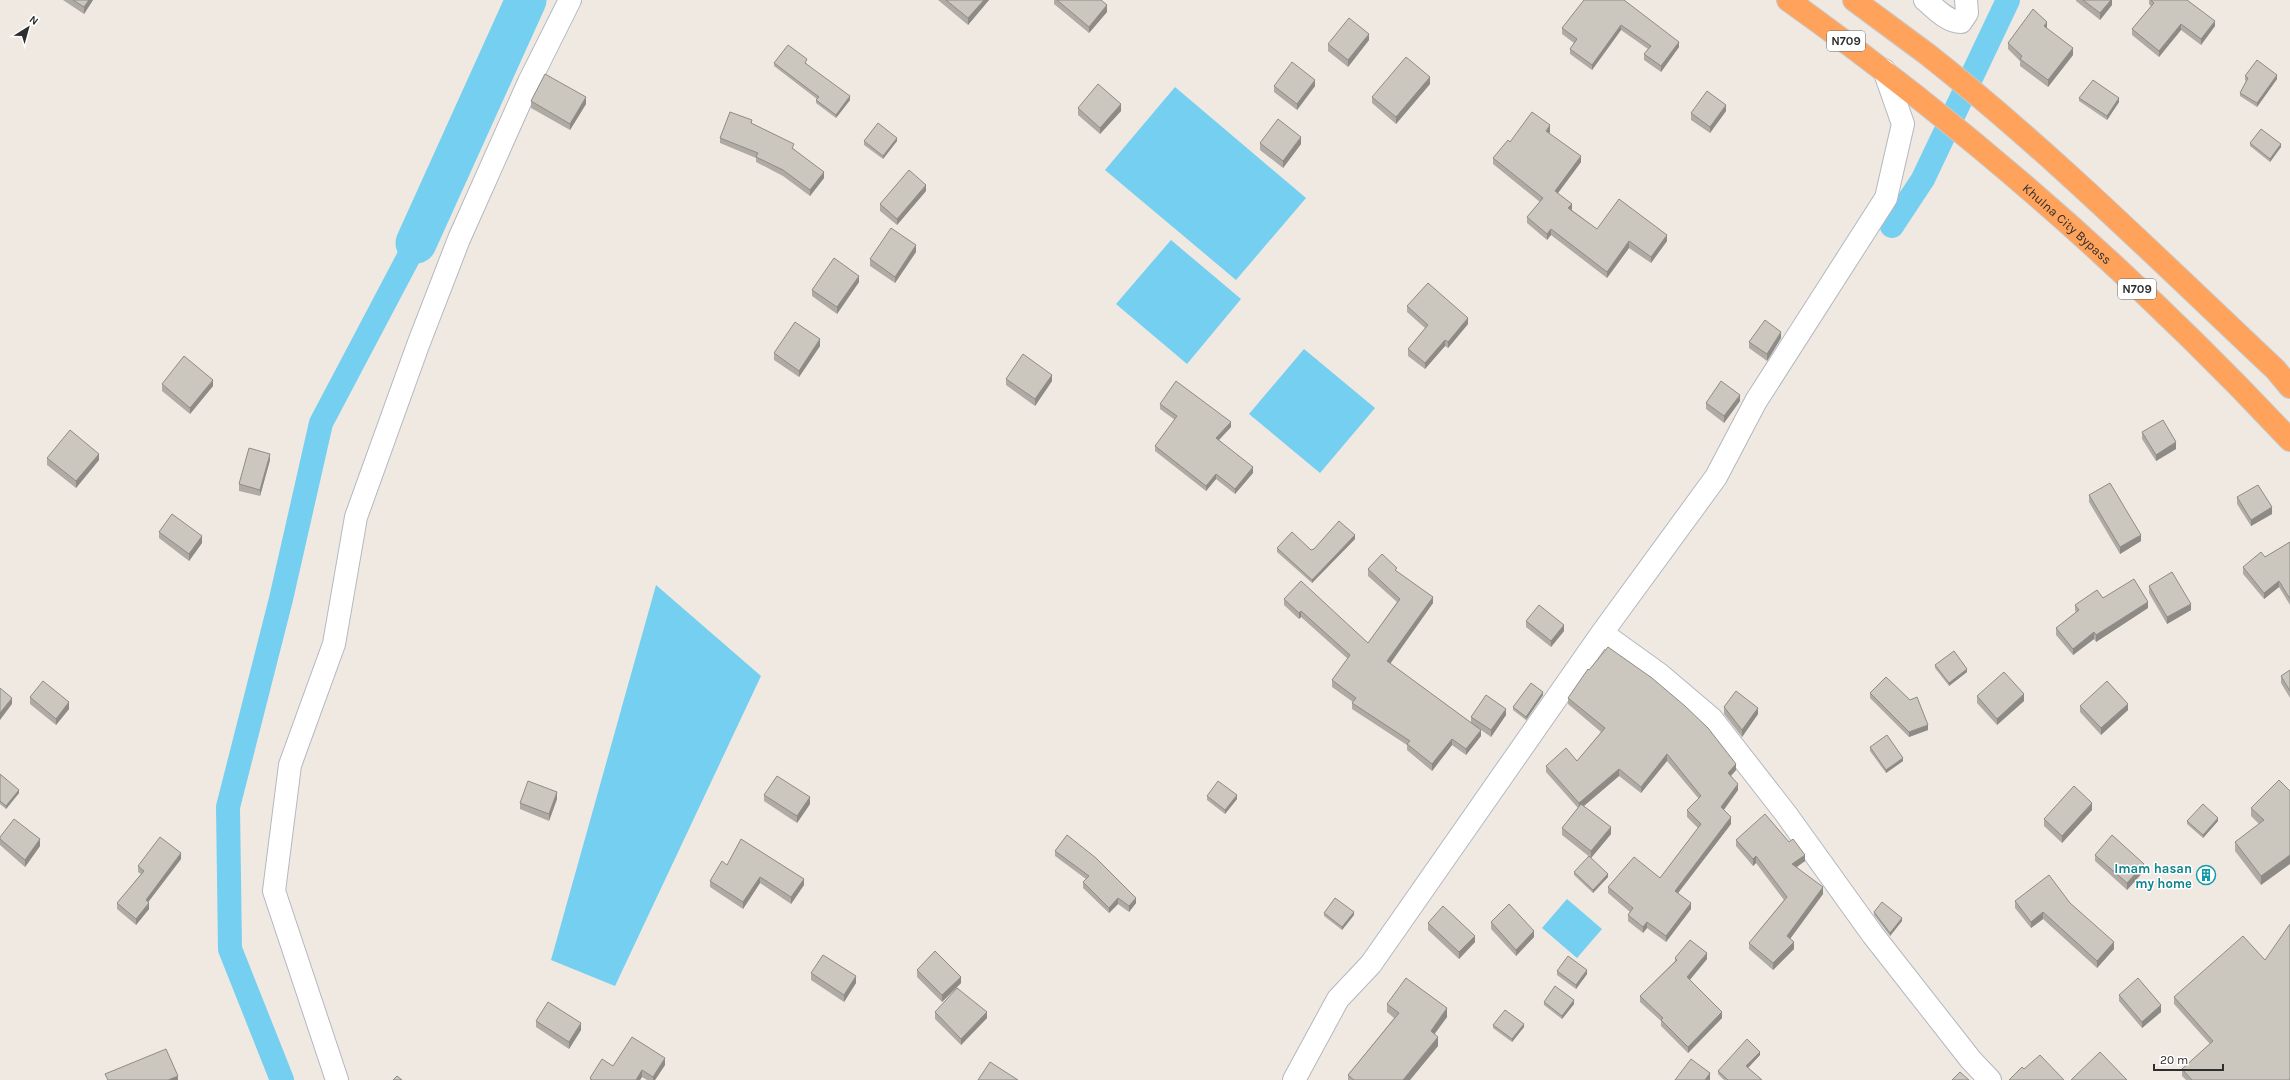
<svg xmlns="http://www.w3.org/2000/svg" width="2290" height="1080" font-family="Karla,sans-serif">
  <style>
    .water { fill: #75cff0 }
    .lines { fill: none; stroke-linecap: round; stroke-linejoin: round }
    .canal { stroke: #75cff0; stroke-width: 24 }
    .river { stroke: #75cff0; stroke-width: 41 }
    .street-casing { stroke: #b4b7c1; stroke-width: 24 }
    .secondary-casing { stroke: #b4b7c1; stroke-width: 24 }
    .highway-casing { stroke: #c9c9c9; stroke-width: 24 }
    .street { stroke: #fff; stroke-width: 22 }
    .secondary { stroke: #fff; stroke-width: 22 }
    .highway { stroke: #ffa35c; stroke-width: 22 }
    .wall { fill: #afaba4 }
    .shaded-wall { fill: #8e8b86 }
    .building { fill: #cbc7bf; stroke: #8e8b86 }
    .labels { text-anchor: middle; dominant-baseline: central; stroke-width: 3; stroke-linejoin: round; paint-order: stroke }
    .shield { fill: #fff; stroke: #6d6d6d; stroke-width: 1 }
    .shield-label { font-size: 12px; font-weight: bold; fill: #2e2e2e }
    .street-label { font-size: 13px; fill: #2e2e2e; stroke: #fff }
    .culture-label { font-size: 13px; font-weight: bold; fill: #0d838f; stroke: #fff; text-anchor: end }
  </style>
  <rect width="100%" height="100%" fill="#efe9e1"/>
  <path class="water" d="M1175,87l131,111 -70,82 -131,-110z
    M1171,240l70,59 -54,65 -71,-60z
    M1304,349l71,59 -55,65 -71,-59z
    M656,585l105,91 -146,310 -64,-26z
    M1567,899l35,30 -25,29 -35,-30z"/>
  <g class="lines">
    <path class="canal" d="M1892,226l31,-47 85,-179
      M282,1080l-52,-131 -2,-142 53,-208 40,-176 95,-180"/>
    <path class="river" d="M416,243l110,-243"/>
    <defs>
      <path id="street" d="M1602,633l57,41 53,45 74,95 87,121 98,125 19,20
        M337,1080l-63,-189 16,-126 44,-121 22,-127 62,-172 41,-106 70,-157 41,-82
        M1294,1080l44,-81 33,-35 231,-331 114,-156 40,-76 130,-203 17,-74 -19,-54"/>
      <path id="secondary" d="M1925,0c10,8 22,22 36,22l6,-9 -1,-13"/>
      <g id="highway">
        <path id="s1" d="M1788,0c181,129 350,278 502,440"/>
        <path d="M1854,0c24,18 49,36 73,54 123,97 234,208 348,315l15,18"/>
      </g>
    </defs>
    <use href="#street" class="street-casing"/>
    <use href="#secondary" class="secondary-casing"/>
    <use href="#highway" class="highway-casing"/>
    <use href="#street" class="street"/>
    <use href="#secondary" class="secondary"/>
    <use href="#highway" class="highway"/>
  </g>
  <path class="wall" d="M63,0h30l-9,14z
    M938,0h51l-21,25z
    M1054,0h47l6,12 -18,21 -35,-29z
    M1584,0l95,47 -18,25 -17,-12v-6l4,-5 -27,-19 -29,40 -22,-16v-5l4,-6 -12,-9v-6z
    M2076,0h36v5l-12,15 -24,-19z
    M2149,0h38l28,26 -14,19 -20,-15 -22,27 -27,-22v-6l19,-23 -2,-2z
    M2047,28v1l26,26 -25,32 -28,-21v-5l-12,-12v-6z
    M1369,40l-21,27 -20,-16v-7z
    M774,63h33l-1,1 44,36 -14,18 -20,-15v-3l1,-1 -43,-33z
    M2245,76l32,3 -20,28 -17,-11v-3l6,-12 -1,-1z
    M1430,84l-34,40 -24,-21v-6z
    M1274,86h41l-18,24 -23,-18z
    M2079,98l40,4 -12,18 -28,-19z
    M531,101l55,3 -16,26 -39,-22z
    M1078,108l43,3 -21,23 -22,-19z
    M1726,111l-16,22 -19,-13v-7z
    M752,124l42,25 30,29 -14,18 -27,-20 -27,-14v-4l-36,-15v-5z
    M1550,132l-1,1 32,29 -23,31 14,17 25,19 70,12 -16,22 -22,-15 -22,30 -56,-43 -4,5 -20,-17v-6l13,-15 -47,-38v-6l17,-16z
    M864,141h33l-14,18 -19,-14z
    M1260,143l41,1 -18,24 -23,-18z
    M2250,143l31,4 -11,15 -20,-16z
    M926,191l-29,34 -17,-14v-7z
    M916,252l-21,31 -25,-17v-7z
    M859,282l-22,32 -25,-18v-6z
    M1407,306l61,18 -20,24 -3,-2 -20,23 -17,-13v-7l17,-21 -18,-16z
    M1781,338l-14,23 -18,-13v-6z
    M820,346l-21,31 -25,-17v-7z
    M1006,379l46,2 -17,25 -29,-21z
    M162,384l51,2 -23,28 -28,-23z
    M1740,401l-16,22 -18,-14v-6z
    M1160,404l71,23 -12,13 34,33 -18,21 -19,-15 -10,12 -51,-40v-5l20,-26 -15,-11z
    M2142,432l34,17 -20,12 -14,-22z
    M47,458l52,2 -23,28 -29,-23z
    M270,460l-10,36 -21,-5v-7z
    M2089,495l52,46 -21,13 -31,-52z
    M2237,497l35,17 -21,12 -14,-22z
    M159,532l43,11 -13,18 -30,-23z
    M1355,539l-43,44 -35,-31v-4l34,2z
    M2290,542v63l-11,-18 -15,12 -21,-25v-7l22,-10z
    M1368,569l29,2 36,32 -43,61 81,59v-6l35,-2 -15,22 -14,-10 4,9 -15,19 -14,-10 -20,26 -25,-21v-5l-55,-36v-6l1,-1 -21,-15v-7l16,-21 -47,-42 -2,2 -15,-14v-6l84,44 29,-41 -29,-26z
    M2149,586l42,24 -24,14 -18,-31z
    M2103,598l45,10 -52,34 -2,-3 -21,16 -17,-20v-7l20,-16 -1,-1v-6z
    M1526,621l38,10 -13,16 -25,-20z
    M1935,665l32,7 -18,14 -14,-18z
    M2290,670v28l-9,-15v-7z
    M1870,693l58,37 -19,7 -39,-39z
    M1543,695l-17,25 -13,-10v-3z
    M1977,696l47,5 -27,24 -20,-22z
    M30,697l39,12 -13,16 -26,-21z
    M1568,698l168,72 -5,6 7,14 -15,20 8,14 -53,69 13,16 -25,33 -19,-14 -4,5 -15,-12v-6l2,-3 -22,-19v-6l52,-9 38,-50 -11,-11v-7l12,-11 -32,-38 -26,32 -22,-17 -35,30 27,28 -20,24 -29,-23v-7l16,-20 -32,-36v-6l31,-5 24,-29 -33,-28z
    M2080,706l48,4 -27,25 -21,-23z
    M1724,707l34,7 -16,23 -18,-23z
    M1870,747l33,14 -17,12 -16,-22z
    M0,774l19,19 -13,16 -6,-5z
    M2279,780l-18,105 -26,-34v-9l24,-18 -8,-8v-8z
    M764,795l46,9 -13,19 -33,-22z
    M1207,796l30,3 -12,15 -18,-14z
    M557,799l-8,22 -29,-12v-6z
    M2092,810l-30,33 -18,-17v-7z
    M2187,821h31l-15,17 -16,-14z
    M0,837l40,9 -15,21 -25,-22z
    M1736,840l69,21 -8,6 26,27 -33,45 4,10 -21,21 -24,-21v-6l35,-43 -28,-37 -3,3 -17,-20z
    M1055,851l81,52 -7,9 -11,-8 -9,9 -26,-25v-6l3,-3 -31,-23z
    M2095,855l49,16 -17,19 -32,-29z
    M181,859l-33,43 1,7 -13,16 -19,-16v-6l24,-29 -3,-2v-6z
    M727,865l77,20 -13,19 -31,-21 -17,26 -33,-22v-6z
    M1574,872l34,5 -15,16 -19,-18z
    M2015,901l55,2 44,46 -17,19 -54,-49 -12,9 -16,-20z
    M1874,912l28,9 -12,15 -16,-21z
    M1324,913l30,2 -12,15 -18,-14z
    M1491,922l43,15 -18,19 -25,-27z
    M1428,923l47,19 -16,17 -31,-29z
    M1675,958l32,1 -17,21 32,38 -34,35 -27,-27v-5l-21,-19v-6l35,-35z
    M2265,960l25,120h-104l-4,-4v-7l28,-25 -36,-40v-7z
    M917,970l44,13 -19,19 -25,-25z
    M1557,971l30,3 -11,15 -19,-14z
    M811,973l45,10 -12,19 -33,-22z
    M2119,995l42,17 -19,16 -23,-27z
    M1544,1002l30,2 -12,15 -18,-14z
    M1387,1004l60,13 -13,17 4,12 -28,34h-62v-5l46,-57 -7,-6z
    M935,1012l52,6 -26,27 -26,-26z
    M536,1021l45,9 -12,19 -33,-22z
    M1493,1025l31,2 -12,15 -19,-14z
    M1760,1055l-12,13 14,12h-38l-6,-6v-3z
    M665,1065l-10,15h-8l-5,-3 -2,3h-50v-2l23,-12z"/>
  <path class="shaded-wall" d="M89,0h4l-9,14v-7z
    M984,0h5l-21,25v-7z
    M2111,0h1v5l-12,15v-7z
    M1107,5v7l-18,21v-6z
    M2215,21v5l-14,19v-6z
    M2047,22v6l-3,5v-7z
    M2181,24v6l-22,27v-6z
    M1621,25v5l-29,40v-5z
    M1369,34v6l-21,27v-7z
    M1679,42v5l-18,25v-6z
    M2073,48v7l-25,32v-7z
    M2277,75v4l-20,28v-4z
    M1430,77v7l-34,40v-7z
    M1315,80v6l-18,24v-6z
    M850,96v4l-14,18v-3z
    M586,97v7l-16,26v-6z
    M2119,98v4l-12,18v-4z
    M1121,104v7l-21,23v-6z
    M1726,105v6l-16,22v-6z
    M1550,125v7l-4,5v-6z
    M1301,137v7l-18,24v-7z
    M897,138v3l-14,18v-3z
    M2281,144v3l-11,15v-3z
    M1581,156v6l-26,35v-6z
    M824,172v6l-14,18v-6z
    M926,185v6l-29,34v-6z
    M1572,204v6l-4,-2z
    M1551,229v6l-4,5v-6z
    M1667,235v6l-16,22v-6z
    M1629,241v7l-22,30v-6z
    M916,245v7l-21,31v-6z
    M859,276v6l-22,32v-7z
    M1468,318v6l-20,24v-6z
    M1781,332v6l-14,23v-7z
    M820,339v7l-21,31v-6z
    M1445,340v6l-20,23v-6z
    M1052,375v6l-17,25v-7z
    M213,380v6l-23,28v-6z
    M1740,395v6l-16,22v-7z
    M1231,422v5l-15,16v-5z
    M2176,442v7l-20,12v-6z
    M99,454v6l-23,28v-7z
    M270,454v6l-10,36v-6z
    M1253,467v6l-18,21v-5z
    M1216,474v5l-10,12v-5z
    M2272,507v7l-21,12v-6z
    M1355,535v4l-43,44v-3z
    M2141,535v6l-21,13v-7z
    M202,536v7l-13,18v-7z
    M2279,581v6l-15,12v-6z
    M1433,597v6l-46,65v-7z
    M2148,602v6l-52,34v-7z
    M2191,604v6l-24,14v-7z
    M1301,611v6l-2,2v-6z
    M1564,625v6l-13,16v-6z
    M2094,632v7l-21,16v-6z
    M1967,669v3l-18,14v-3z
    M1543,692v3l-17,25v-3z
    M2024,694v7l-27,24v-6z
    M12,698v6l-12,16v-7z
    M69,702v7l-13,16v-6z
    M2128,704v6l-27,25v-7z
    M1758,708v6l-16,23v-7z
    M1506,709v6l-15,22v-7z
    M1928,725v5l-19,7v-5z
    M1481,730v6l-15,19v-6z
    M1452,739v6l-20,26v-7z
    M1667,754v7l-26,32v-6z
    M1903,758v3l-17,12v-3z
    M1736,764v6l-8,9v-6z
    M1619,769v7l-40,34v-7z
    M1738,784v6l-17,24v-7z
    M19,790v3l-13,16v-3z
    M557,792v7l-8,22v-7z
    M1237,795v4l-12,15v-4z
    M810,797v7l-13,19v-7z
    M2092,803v7l-30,33v-7z
    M1731,817v7l-56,73v-6z
    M2218,818v3l-15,17v-3z
    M1611,827v7l-20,24v-7z
    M40,839v7l-15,21v-7z
    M181,853v6l-35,46v-5z
    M1805,855v6l-13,9v-6z
    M2290,855v9l-29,21v-9z
    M1756,856v7l-3,3v-7z
    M2144,864v7l-17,19v-7z
    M1608,874v3l-15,16v-3z
    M760,877v6l-17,26v-7z
    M804,879v6l-13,19v-7z
    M1823,887v7l-36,49v-7z
    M1118,898v6l-9,9v-5z
    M1136,898v5l-7,9v-6z
    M149,903v6l-13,16v-6z
    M1691,903v6l-25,33v-6z
    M1354,912v3l-12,15v-3z
    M2043,912v7l-12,9v-6z
    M1902,918v3l-12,15v-3z
    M1647,922v6l-4,5v-6z
    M1534,931v6l-18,19v-6z
    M1475,936v6l-16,17v-7z
    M1794,942v7l-21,21v-7z
    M2114,942v7l-17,19v-7z
    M1707,953v6l-20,24v-6z
    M1587,970v4l-11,15v-4z
    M856,976v7l-12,19v-7z
    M961,977v6l-19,19v-7z
    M1574,1000v4l-12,15v-3z
    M2161,1005v7l-19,16v-6z
    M1447,1008v9l-16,22v-8z
    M987,1012v6l-26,27v-6z
    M1722,1012v6l-34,35v-6z
    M581,1023v7l-12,19v-7z
    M1524,1024v3l-12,15v-3z
    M1438,1037v9l-28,34h-7z
    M1760,1052v3l-14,15v-4z
    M665,1058v7l-10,15h-2v-3z
    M642,1070v7l-2,3h-4z
    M1710,1073v7h-5z
    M178,1076v4h-10z"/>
  <path class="building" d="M73,0h16l-5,7z
    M946,0h38l-16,18z
    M1057,0h44l6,5 -18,22z
    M1584,0h40l55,42 -18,24 -17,-12 7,-8 -30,-21 -29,40 -22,-16 7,-10 -15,-11z
    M2083,0h28l-11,13z
    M2151,0h36l28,21 -14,18 -20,-15 -22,27 -27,-22 22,-26z
    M2033,9l14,13 -3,4 29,22 -25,32 -28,-21 2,-3 -14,-13z
    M1349,18l20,16 -21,26 -20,-16z
    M788,45l19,14 -2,4 45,33 -14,19 -20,-15 3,-3 -45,-34z
    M1406,57l24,20 -34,40 -24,-20z
    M2257,60l20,15 -20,28 -17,-10 8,-15 -3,-2z
    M1292,62l23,18 -18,24 -23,-18z
    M545,74l41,23 -16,27 -39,-23z
    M2093,80l26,18 -12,18 -28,-18z
    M1098,84l23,20 -21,24 -22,-20z
    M1707,91l19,14 -16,22 -19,-14z
    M730,112l22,8 -1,3 43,21 -2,4 32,24 -14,18 -27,-20 -27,-13 2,-4 -38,-15z
    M1532,112l18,13 -4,6 35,25 -26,35 17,13 -4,4 29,21 22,-30 48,36 -16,22 -22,-16 -22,31 -56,-43 -4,5 -20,-17 16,-19 -50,-40 15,-18 2,2z
    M1278,119l23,18 -18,24 -23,-18z
    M878,123l19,15 -14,18 -19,-15z
    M2261,129l20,15 -11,15 -20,-16z
    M909,170l17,15 -29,34 -17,-15z
    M891,228l25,17 -21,32 -25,-18z
    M834,258l25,18 -22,31 -25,-17z
    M1428,283l40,35 -20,24 -3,-2 -20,23 -17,-14 20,-24 -21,-19z
    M1765,320l16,12 -14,22 -18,-12z
    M795,322l25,17 -21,32 -25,-18z
    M1023,354l29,21 -17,24 -29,-20z
    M184,356l29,24 -23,28 -28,-24z
    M1176,381l55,41 -15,16 37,29 -18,22 -19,-15 -10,12 -51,-40 22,-30 -17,-12z
    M1721,381l19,14 -16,21 -18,-13z
    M2163,420l13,22 -20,13 -14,-23z
    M70,430l29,24 -23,27 -29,-23z
    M249,448l21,6 -10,36 -21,-6z
    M2110,483l31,52 -21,12 -31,-52z
    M2258,485l14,22 -21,13 -14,-23z
    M172,514l30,22 -13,18 -30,-22z
    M1339,521l16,14 -43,45 -35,-32 15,-16 19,18 3,-1z
    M2290,542v57l-11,-18 -15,12 -21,-26 18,-15 4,5z
    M1382,554l15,14 -2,2 38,27 -46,64 94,69 -15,19 -14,-10 -20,25 -25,-20 3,-3 -58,-38 4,-5 -24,-18 18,-25 -49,-44 -2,2 -15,-14 17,-18 67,62 32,-44 -32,-30z
    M2172,572l19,32 -24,13 -18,-31z
    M2134,579l14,23 -52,33 -2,-3 -21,17 -17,-21 23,-18 -4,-5 22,-15 6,8z
    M1539,605l25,20 -13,16 -25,-20z
    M1608,647l44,31 33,28 23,22 28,36 -8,9 10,11 -17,23 10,10 -56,74 16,12 -25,33 -19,-14 -4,5 -15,-12 5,-7 -25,-21 26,-30 26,21 41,-54 -14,-14 14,-14 -34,-42 -26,33 -22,-18 -40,34 -33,-37 20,-18 11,13 28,-33 -37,-30 20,-29 1,1z
    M1954,651l13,18 -18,14 -14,-18z
    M2290,670v21l-9,-15z
    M2004,672l20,22 -27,25 -20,-23z
    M1886,677l24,23 7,-3 11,28 -19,7 -39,-39z
    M43,681l26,21 -13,17 -26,-22z
    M2107,681l21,23 -27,24 -21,-22z
    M1531,683l12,9 -17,25 -13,-10z
    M0,688l12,10 -12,15z
    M1736,691l22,17 -16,22 -18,-23z
    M1486,695l20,14 -15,21 -20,-13z
    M1887,735l16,23 -17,12 -16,-23z
    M0,774l19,16 -13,16 -6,-5z
    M777,776l33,21 -13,19 -33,-21z
    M2279,780l11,11v64l-29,21 -26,-34 29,-22 -13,-12z
    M528,781l29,11 -8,22 -29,-11z
    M1218,781l19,14 -12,15 -18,-14z
    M2074,786l18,17 -30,33 -18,-17z
    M1581,804l30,23 -20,24 -29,-23z
    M2203,804l15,14 -15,17 -16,-14z
    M1765,814l24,28 4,-3 12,16 -13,9 31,23 -36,49 7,6 -21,21 -24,-20 38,-46 -31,-41 -3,3 -17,-19z
    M14,819l26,20 -15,21 -25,-21v-2z
    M1067,835l29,23 40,40 -7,8 -11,-8 -9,10 -26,-26 6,-6 -34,-25z
    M2112,835l32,29 -17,19 -32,-28z
    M160,837l21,16 -35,47 3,3 -13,16 -19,-16 27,-32 -6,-5z
    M741,839l63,40 -13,18 -31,-20 -17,25 -33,-21 12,-20 5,4z
    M1589,856l19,18 -15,16 -19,-18z
    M2049,875l21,28 44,39 -17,19 -54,-49 -12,10 -16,-21z
    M1335,898l19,14 -12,15 -18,-14z
    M1882,902l20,16 -12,15 -16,-21z
    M1509,904l25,27 -18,19 -25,-28z
    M1443,906l32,30 -16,16 -31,-29z
    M2290,924v156h-98l-10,-11 31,-28 -39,-44 69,-61 22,24z
    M1690,940l17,13 -20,24 35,35 -34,35 -27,-27 2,-2 -23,-22 37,-36 -2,-2z
    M935,951l26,26 -19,18 -25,-25z
    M823,955l33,21 -12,19 -33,-22z
    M1568,956l19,14 -11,15 -19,-14z
    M1406,978l41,30 -16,23 7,6 -35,43h-49l-6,-5 51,-62 -12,-9z
    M2138,978l23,27 -19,17 -23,-27z
    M1555,986l19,14 -12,16 -18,-14z
    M957,988l30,24 -26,27 -26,-27z
    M548,1002l33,21 -12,19 -33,-21z
    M1505,1010l19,14 -12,15 -19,-14z
    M632,1037l33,21 -12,19 -11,-7 -6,10h-44l-2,-2 12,-19 11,7z
    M1747,1039l13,13 -14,14 16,14h-34l-10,-9z
    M166,1049l12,27 -10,4h-60l-3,-6z
    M2100,1052l27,28h-56z
    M2040,1055l24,25h-55l13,-13 2,2z
    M1691,1059l19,14 -5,7h-30z
    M990,1062l28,18h-40z
    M1960,1072l9,8h-17z
    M397,1076l5,4h-9z"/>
  <defs>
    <symbol id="building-ring" viewBox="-11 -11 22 22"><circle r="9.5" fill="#fff" stroke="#0f9aa8" stroke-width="1.5"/><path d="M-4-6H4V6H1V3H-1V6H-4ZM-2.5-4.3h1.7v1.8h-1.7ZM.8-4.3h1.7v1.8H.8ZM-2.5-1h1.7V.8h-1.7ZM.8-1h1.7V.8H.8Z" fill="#0f9aa8"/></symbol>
  </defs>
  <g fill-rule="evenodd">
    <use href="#building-ring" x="2195" y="864" width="22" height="22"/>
  </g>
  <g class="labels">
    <g class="shield">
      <rect x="1827" y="31" width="38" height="20" rx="3"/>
      <rect x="2118" y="279" width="38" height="20" rx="3"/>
    </g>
    <g class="shield-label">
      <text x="1846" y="41">N709</text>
      <text x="2137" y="289">N709</text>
    </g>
    <g class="street-label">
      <text stroke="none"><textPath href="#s1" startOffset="358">Khulna City Bypass</textPath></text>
    </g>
    <g class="culture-label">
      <text x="2192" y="868">Imam hasan<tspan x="2192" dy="15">my home</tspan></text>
    </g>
  </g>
  <g transform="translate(28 28) rotate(37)" stroke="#ffffff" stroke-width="3" paint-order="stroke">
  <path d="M0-3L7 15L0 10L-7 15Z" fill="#2e2e2e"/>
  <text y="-6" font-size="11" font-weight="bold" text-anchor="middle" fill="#2e2e2e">N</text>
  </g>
  <path d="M2154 1064v6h69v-6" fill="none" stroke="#2e2e2e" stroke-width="2"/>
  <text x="2160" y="1064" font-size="12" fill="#2e2e2e" stroke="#ffffff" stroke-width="3" paint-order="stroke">20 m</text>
</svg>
